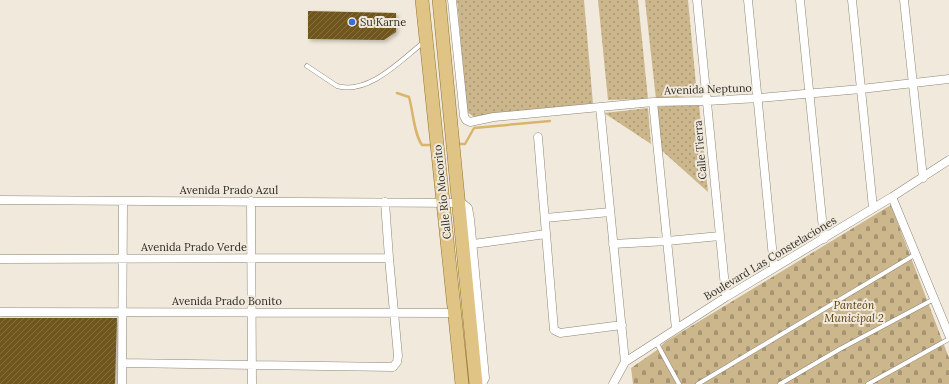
<svg xmlns="http://www.w3.org/2000/svg" width="949" height="384" font-family="Lora,serif">
  <style>
    .grass { fill: url(#grass-dots) }
    .cemetery { fill: url(#cemetery-stones) }
    .lines { fill: none; stroke-linecap: round; stroke-linejoin: round }
    .stream { stroke: #d9b56c; stroke-width: 2.5 }
    .building { fill: url(#building-hatch); filter: url(#shadow) }
    .lane-casing { stroke: #8d8679; stroke-width: 5 }
    .street-casing { stroke: #8d8679; stroke-width: 9 }
    .primary-casing { stroke: #93742e; stroke-width: 14 }
    .lane { stroke: #fff; stroke-width: 4 }
    .street { stroke: #fff; stroke-width: 8 }
    .primary { stroke: #dfc485; stroke-width: 13 }
    .poi-dot { fill: #3b6cdc; stroke: #f1eadc; stroke-width: 1.5 }
    .labels { text-anchor: middle; dominant-baseline: central; stroke-width: 4; stroke-linejoin: round; paint-order: stroke }
    .poi-label { font-size: 11px; fill: #2e2b26; stroke: #f1eadc; text-anchor: start }
    .street-label { font-size: 11px; fill: #2e2b26; stroke: #f1eadc }
    .park-label { font-size: 11px; font-style: italic; fill: #5a4205; stroke: #f1eadc }
  </style>
  <defs>
    <pattern id="grass-dots" width="8" height="8" patternUnits="userSpaceOnUse"><rect width="8" height="8" fill="#ccb68c"/><path d="M2 2h.1M6 6h.1" fill="none" stroke="#a69472" stroke-width="1.8" stroke-linecap="round"/></pattern>
    <pattern id="cemetery-stones" width="16" height="16" patternUnits="userSpaceOnUse"><rect width="16" height="16" fill="#ccb68c"/><path d="M2 7V4a2 2 0 0 1 4 0v3zM10 15v-3a2 2 0 0 1 4 0v3z" fill="#a69472"/></pattern>
    <pattern id="building-hatch" width="6" height="6" patternUnits="userSpaceOnUse"><rect width="6" height="6" fill="#6f551c"/><path d="M-1 1l2-2M0 6l6-6M5 7l2-2" fill="none" stroke="#837044"/></pattern>
    <filter id="shadow"><feDropShadow dx="2" dy="2" stdDeviation="2" flood-color="#0004"/></filter>
  </defs>
  <rect width="100%" height="100%" fill="#f1eadc"/>
  <path class="grass" d="M457,0h127l9,104 -119,13 -7,-5z
    M598,0h40l10,99 -40,1z
    M645,0h43l9,95 -41,4z
    M699,104l9,88 -48,-43 -4,-42z
    M648,108l3,36 -47,-31z"/>
  <path class="cemetery" d="M891,205l58,153v26h-316l-2,-16 26,-18 8,-8z"/>
  <g class="lines">
    <path class="stream" d="M397,93l12,4c4,14 5,37 13,48h10
      M457,144h8l9,-16 76,-7"/>
  </g>
  <path class="building" d="M308,11l88,2v19l-12,8 -76,-1z
    M0,318h117l-2,66h-115z"/>
  <g class="lines">
    <defs>
      <path id="lane" d="M307,66l30,20c32,9 64,-26 87,-44
        M656,342l23,42
        M698,384l218,-130
        M780,384l60,-35 94,-50
        M868,384l81,-45"/>
      <path id="street" d="M452,0l12,116 2,4 4,2 24,-5 159,-15 54,-1 51,-3 103,-9 88,-10
        M697,0l29,297
        M748,0l26,268
        M800,0l24,239
        M852,0l21,208
        M904,0l19,178
        M653,102l23,227
        M600,107l25,255
        M538,137l16,193 6,3 62,-8
        M892,197l57,138
        M0,200l462,3 6,5 2,11 15,159 -3,6
        M251,201l1,183
        M545,218l65,-6
        M473,244l73,-10
        M613,244l54,-3 53,-5
        M0,259l389,-1
        M0,312l454,1
        M122,363l271,4 4,-5 1,-6 -9,-98 -4,-56
        M122,384l1,-183
        M613,384l12,-22 101,-65 166,-100 57,-37"/>
      <path id="primary" d="M422,0l40,384
        M439,0l37,384"/>
    </defs>
    <use href="#lane" class="lane-casing"/>
    <use href="#street" class="street-casing"/>
    <use href="#primary" class="primary-casing"/>
    <use href="#lane" class="lane"/>
    <use href="#street" class="street"/>
    <use href="#primary" class="primary"/>
  </g>
  <circle class="poi-dot" cx="352" cy="22" r="4"/>
  <g class="labels">
    <g class="poi-label">
      <text x="360" y="22">Su Karne</text>
    </g>
    <g class="street-label">
      <text transform="translate(708 89) rotate(-2)">Avenida Neptuno</text>
      <text transform="translate(700 150) rotate(-95)">Calle Tierra</text>
      <text x="229" y="190">Avenida Prado Azul</text>
      <text transform="translate(442 192) rotate(-96)">Calle Río Mocorito</text>
      <text x="194" y="247">Avenida Prado Verde</text>
      <text transform="translate(770 258) rotate(-31)">Boulevard Las Constelaciones</text>
      <text x="227" y="301">Avenida Prado Bonito</text>
    </g>
    <g class="park-label">
      <text x="854" y="305">Panteón<tspan x="854" dy="13">Municipal 2</tspan></text>
    </g>
  </g>
</svg>
